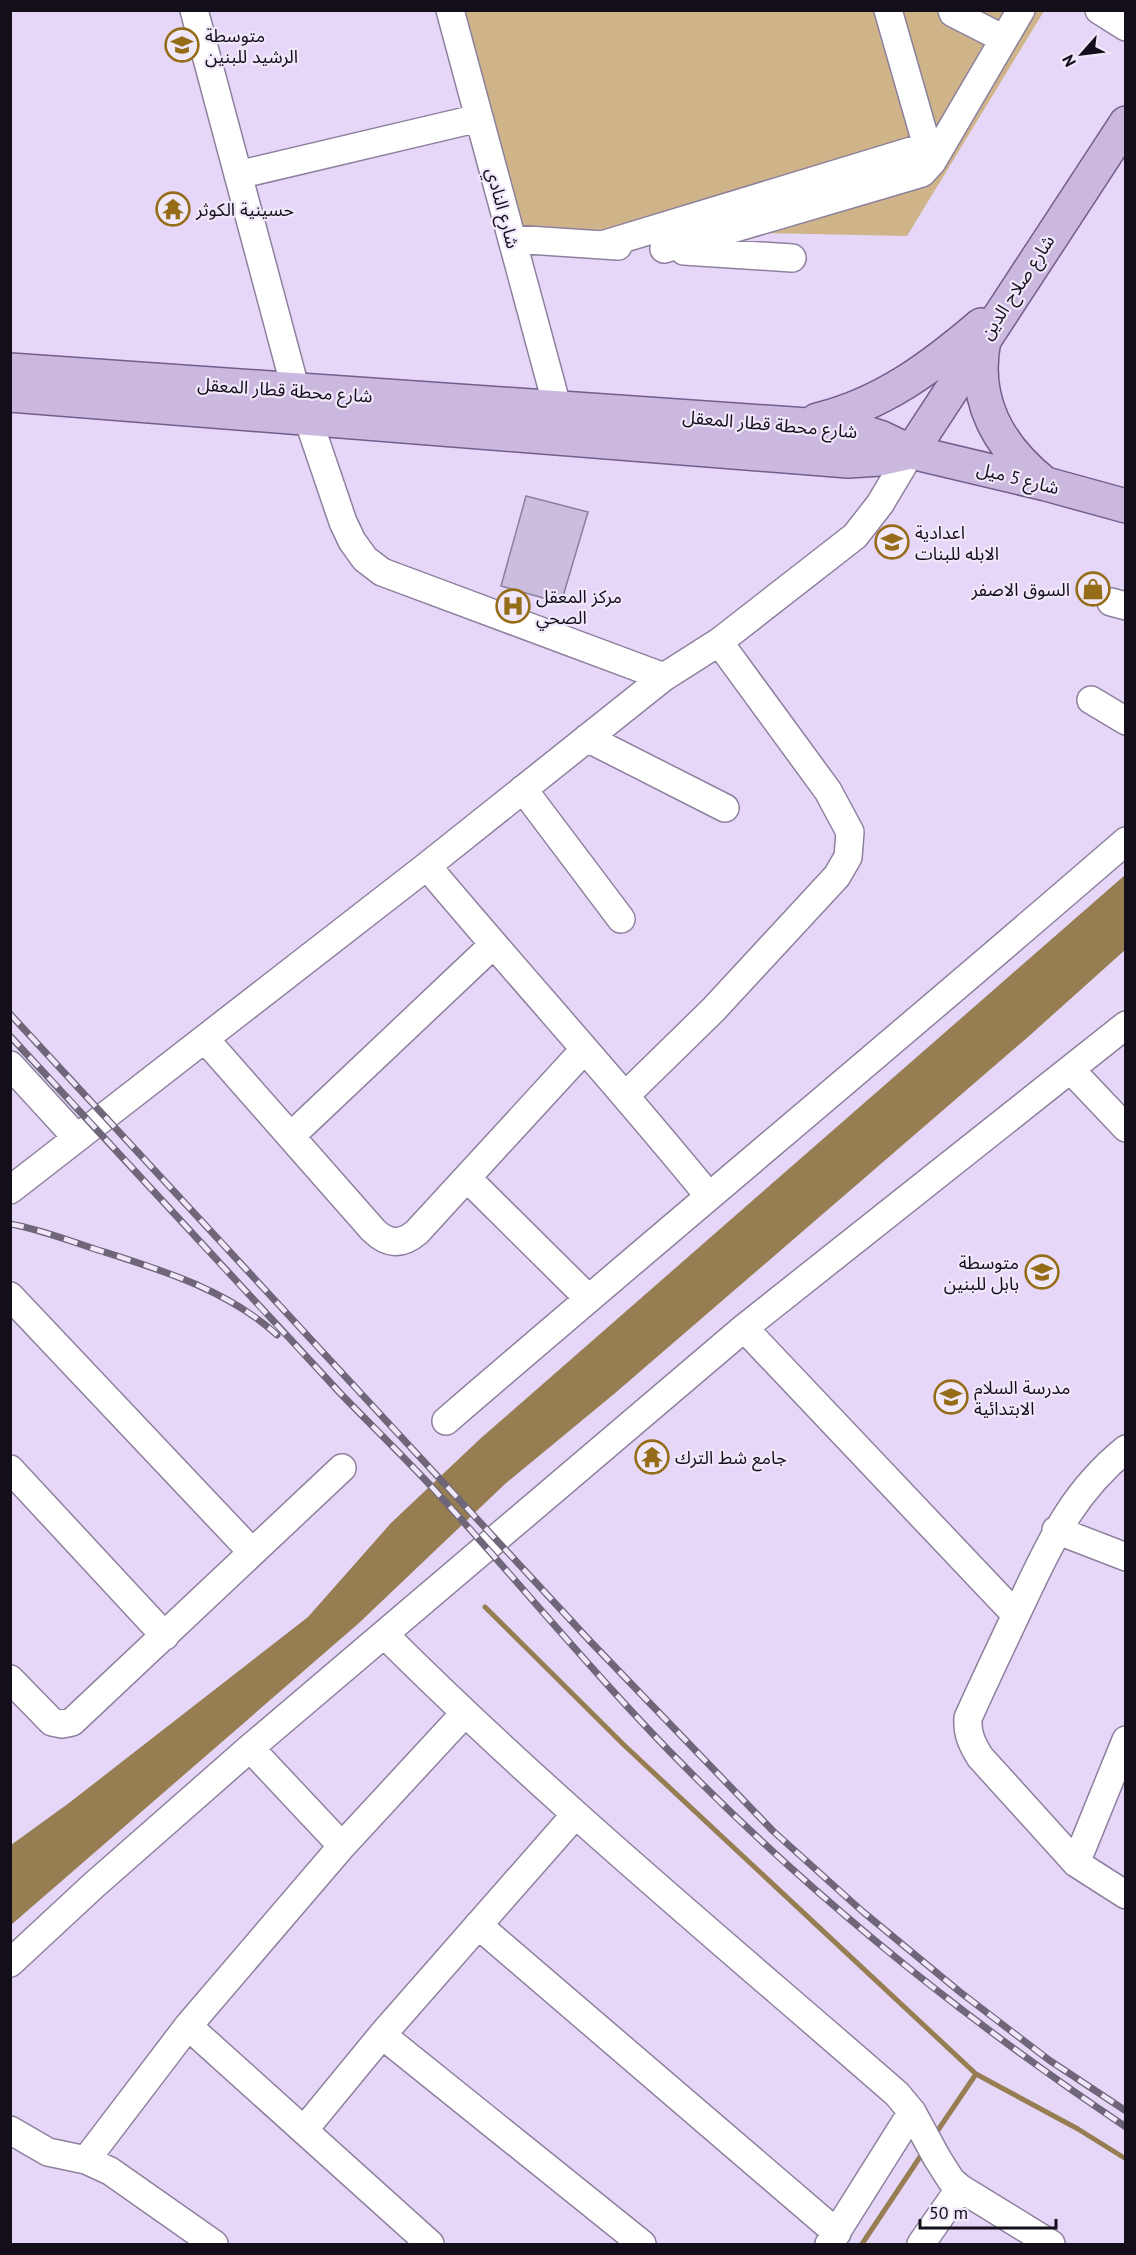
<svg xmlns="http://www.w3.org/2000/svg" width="1136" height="2255" font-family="'PT Sans','Noto Sans Arabic',sans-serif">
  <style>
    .green { fill: #ceb488 }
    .water { fill: #967d52 }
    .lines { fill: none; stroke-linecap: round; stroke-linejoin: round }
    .stream { stroke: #967d52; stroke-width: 5 }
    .building { fill: #cbbddd; stroke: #8c7e9c; stroke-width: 1.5 }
    .minor-casing { stroke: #8e819e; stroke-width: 30 }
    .major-casing { stroke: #735e8c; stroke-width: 36 }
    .minor { stroke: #fff; stroke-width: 27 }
    .major { stroke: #cab8df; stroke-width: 33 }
    .rail-casing { stroke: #6f667a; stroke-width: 7 }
    .rail { stroke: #f0e7fb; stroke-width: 4.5; stroke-dasharray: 14; stroke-linecap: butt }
    .labels { text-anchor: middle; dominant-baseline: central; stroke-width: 4.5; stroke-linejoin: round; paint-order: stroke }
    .poi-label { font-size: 18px; fill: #130e19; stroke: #f0e7fb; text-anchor: start }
    .street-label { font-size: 18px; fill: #130e19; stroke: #f0e7fb }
  </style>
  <rect width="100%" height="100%" fill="#e6d7f8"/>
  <path class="green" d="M464,11h580l-137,225 -385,-8z"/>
  <path class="water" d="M1125,875v75l-97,87 -414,357 -109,90 -146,139 -348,302v-80l58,-42 239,-186 83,-94 90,-85z"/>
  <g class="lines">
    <path class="stream" d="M485,1607l140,139 351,328 102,55 48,30
      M934,2136l42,-62
      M862,2244l62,-93"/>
  </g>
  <path class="building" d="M526,496l62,16 -27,91 -60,-17z"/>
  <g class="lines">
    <defs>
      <path id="minor" d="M194,10l102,381
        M450,10l107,396
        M888,10l39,136
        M952,10l1,3 51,26
        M1099,10l27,17
        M238,175l241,-57
        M512,239l106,7
        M602,245l342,-104
        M664,249l258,-76 10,-11 89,-152
        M684,251l108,7
        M308,419l35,103 9,19 13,18 17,13 282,105
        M1111,602l15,4
        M1091,700l35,21
        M587,738l138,70
        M523,789l98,130
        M427,866c93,111 190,217 281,329
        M205,1039l168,191c15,15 29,15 44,2l167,-182
        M10,1065l67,73
        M1071,1070l55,58
        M626,1095l88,-86 123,-133 11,-19 2,-25 -22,-41 -109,-149
        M291,1136l202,-191
        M467,1178l121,120
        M10,1190l417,-324 237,-189 55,-35 136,-106 25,-32 31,-52
        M10,1296l242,256
        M744,1328l272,287
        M446,1421c225,-194 455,-385 680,-580
        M1126,1449c-53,43 -74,90 -102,149 -19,40 -38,80 -56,120 -1,16 4,26 12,39l96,106 50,32
        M10,1469l155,167
        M1056,1530l70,27
        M384,1634c163,163 340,309 513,460l15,18 25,46 14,22 9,8 91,56
        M10,1679l42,43 10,2 10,-2 270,-254
        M250,1748l92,98
        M1076,1863l50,-123
        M478,1925l359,308
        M10,1963l84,-78 156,-137 494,-420 382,-303
        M188,2026l242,218
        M382,2035l260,209
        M10,2130l38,22 38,8 24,11 104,73
        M304,2130l78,-95 193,-220
        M86,2160l102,-134 154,-180 122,-132
        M829,2244l83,-132
        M921,2244l39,-56"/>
      <path id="major" d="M984,340c-12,60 14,106 60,143
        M10,370l841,58 31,10 29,14 135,32 80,22
        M10,395l838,66 32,-2 31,-7
        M817,420c64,-15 115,-53 164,-95
        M911,452l215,-329"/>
    </defs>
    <use href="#minor" class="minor-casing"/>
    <use href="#major" class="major-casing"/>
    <use href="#minor" class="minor"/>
    <use href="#major" class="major"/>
    <defs>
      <path id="rail" d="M10,1014l579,626 184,191 89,80 98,81 89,68 77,51
        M10,1036c111,119 220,239 331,358 29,30 59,59 88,90 87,94 168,195 259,286 133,134 281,252 438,357
        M10,1224c29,5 57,16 85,25 63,20 132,40 182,86"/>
    </defs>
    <use href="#rail" class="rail-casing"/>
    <use href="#rail" class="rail"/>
  </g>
  <defs>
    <symbol id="school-ring" viewBox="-11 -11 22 22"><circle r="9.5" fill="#f0e7fb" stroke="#956c17" stroke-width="1.5"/><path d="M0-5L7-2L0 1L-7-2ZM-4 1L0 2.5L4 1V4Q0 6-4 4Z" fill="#956c17"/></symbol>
    <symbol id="temple-ring" viewBox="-11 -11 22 22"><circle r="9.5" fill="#f0e7fb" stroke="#956c17" stroke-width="1.5"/><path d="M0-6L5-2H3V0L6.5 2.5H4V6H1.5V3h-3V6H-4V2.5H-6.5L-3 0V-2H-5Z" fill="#956c17"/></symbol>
    <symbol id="shop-ring" viewBox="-11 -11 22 22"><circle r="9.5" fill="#f0e7fb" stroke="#956c17" stroke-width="1.5"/><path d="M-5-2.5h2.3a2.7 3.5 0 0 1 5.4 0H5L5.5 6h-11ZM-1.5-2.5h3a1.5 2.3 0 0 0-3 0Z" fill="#956c17"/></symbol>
    <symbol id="hospital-ring" viewBox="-11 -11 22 22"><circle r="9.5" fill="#f0e7fb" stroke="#956c17" stroke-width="1.5"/><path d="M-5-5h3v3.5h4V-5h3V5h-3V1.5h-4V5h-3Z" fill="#956c17"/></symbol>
  </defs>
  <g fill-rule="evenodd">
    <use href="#school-ring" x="163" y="26" width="38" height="38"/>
    <use href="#temple-ring" x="154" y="190" width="38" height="38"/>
    <use href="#school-ring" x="873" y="523" width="38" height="38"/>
    <use href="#shop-ring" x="1074" y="570" width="38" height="38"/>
    <use href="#hospital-ring" x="494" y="587" width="38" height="38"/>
    <use href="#school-ring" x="1023" y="1253" width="38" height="38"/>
    <use href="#school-ring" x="932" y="1378" width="38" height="38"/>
    <use href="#temple-ring" x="633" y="1438" width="38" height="38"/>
  </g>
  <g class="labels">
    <g class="poi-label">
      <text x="205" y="35">متوسطة<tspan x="205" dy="21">الرشيد للبنين</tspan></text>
      <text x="196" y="209">حسينية الكوثر</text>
      <text x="915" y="532">اعدادية<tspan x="915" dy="21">الابله للبنات</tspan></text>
      <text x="1070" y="589" text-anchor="end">السوق الاصفر</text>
      <text x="536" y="596">مركز المعقل<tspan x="536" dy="21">الصحي</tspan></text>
      <text x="1019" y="1262" text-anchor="end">متوسطة<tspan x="1019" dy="21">بابل للبنين</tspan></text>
      <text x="974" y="1387">مدرسة السلام<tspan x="974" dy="21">الابتدائية</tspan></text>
      <text x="675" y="1457">جامع شط الترك</text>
    </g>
    <g class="street-label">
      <text transform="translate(503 208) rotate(75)">شارع النادي</text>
      <text transform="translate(1017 287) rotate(-57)">شارع صلاح الدين</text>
      <text transform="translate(285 390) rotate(4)">شارع محطة قطار المعقل</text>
      <text transform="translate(770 424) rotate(5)">شارع محطة قطار المعقل</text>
      <text transform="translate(1018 478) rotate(14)">شارع 5 ميل</text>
    </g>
  </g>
  <rect width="1136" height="2255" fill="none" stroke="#130e19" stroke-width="24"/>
  <g transform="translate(1082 54) rotate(242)" stroke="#f0e7fb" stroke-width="4.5" paint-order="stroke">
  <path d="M0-4.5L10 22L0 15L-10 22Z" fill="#130e19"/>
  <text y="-9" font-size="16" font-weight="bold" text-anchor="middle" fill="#130e19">N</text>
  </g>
  <path d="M920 2219v9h136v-9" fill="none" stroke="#130e19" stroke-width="3"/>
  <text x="929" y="2219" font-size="18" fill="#130e19" stroke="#f0e7fb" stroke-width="4.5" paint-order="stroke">50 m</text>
</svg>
